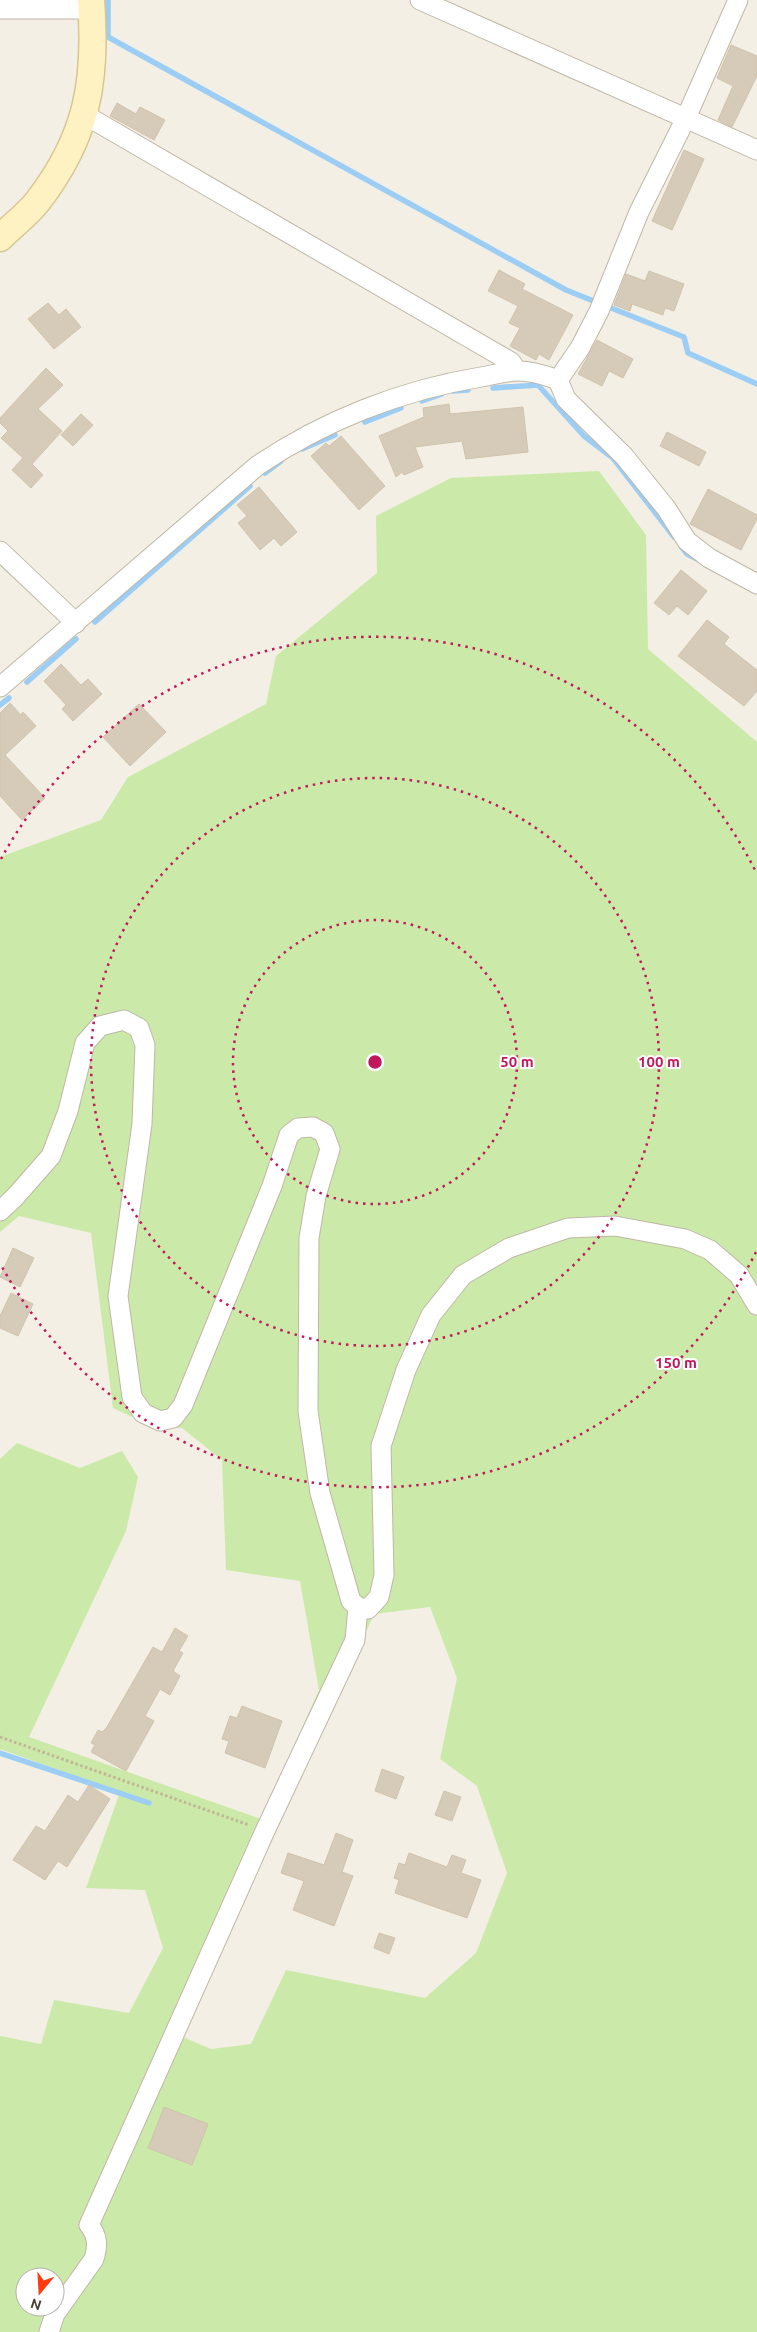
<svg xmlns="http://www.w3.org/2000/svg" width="757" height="2332" font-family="Ubuntu,sans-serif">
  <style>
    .green { fill: #cbeaa9; fill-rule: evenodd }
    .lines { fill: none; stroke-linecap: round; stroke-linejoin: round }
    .stream { stroke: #9bcdf5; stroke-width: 5.5 }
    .building { fill: #d5cbb8; stroke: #d1c3ab }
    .minor-casing { stroke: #bfb7a6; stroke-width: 21 }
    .secondary-casing { stroke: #d6c690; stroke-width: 29 }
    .path { stroke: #c2b496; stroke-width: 3; stroke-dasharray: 2.5 2.5; stroke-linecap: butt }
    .minor { stroke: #fff; stroke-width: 19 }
    .secondary { stroke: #fff2c2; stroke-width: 26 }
    .ring { fill: none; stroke: #c2185b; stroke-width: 2.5; stroke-dasharray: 2.5 5 }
    .centre { fill: #c2185b; stroke: #fff; stroke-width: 2.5 }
    .ring-label { font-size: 15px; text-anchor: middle; font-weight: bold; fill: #c2185b; stroke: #fff; stroke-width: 4; stroke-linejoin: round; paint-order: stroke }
  </style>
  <rect width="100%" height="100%" fill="#f3efe4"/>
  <path class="green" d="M599,471l47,64 2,114 109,93v1590h-757v-296l41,8 13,-44 75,13 34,-65 -18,-58 -59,-2 34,-96 -120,-43v-290l17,-16 63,25 42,-17 16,26 -12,54 -97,206 232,82 58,-129 -19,-109 -74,-11 -4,-110 -40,-32 -28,-1 -41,-19 -22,-175 -72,-17 -19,16v-375l101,-37 27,-43 138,-73 10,-48 101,-83 -1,-57 75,-38zM430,1607l27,71 -17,81 37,27 30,87 -31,80 -51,45 -139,-28 -35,74 -40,5 -28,-12 191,-423zM25,2277h30v30h-30z"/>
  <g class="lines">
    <path class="stream" d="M108,0v37l458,253 118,47 4,16 69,31
      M493,388l45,-3 46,51 29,22 61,79
      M453,391l15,-1
      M422,401l20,-7
      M365,422l36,-14
      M302,449l33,-14
      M265,473l16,-12
      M681,546l6,8 12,6
      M95,622l155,-136
      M27,682l49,-43
      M0,705l9,-7
      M0,1753l149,50"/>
  </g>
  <path class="building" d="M731,45l26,11v20l-25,51 -14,-7 15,-34 -16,-8z
    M117,103l19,11 4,-7 25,13 -11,20 -44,-24z
    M684,150l20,9 -32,71 -20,-9z
    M499,270l26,14 -3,5 51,26 -24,45 -10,-6 -3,6 -26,-14 10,-18 -11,-5 9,-17 -30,-15z
    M649,271l35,13 -10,27 -9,-3 -2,7 -31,-11 -2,7 -16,-6 12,-31 19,7z
    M48,303l11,12 7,-6 15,18 -27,22 -26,-30z
    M597,340l36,19 -10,19 -14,-7 -7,15 -24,-12z
    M46,368l17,17 -25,24 24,22 -30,33 11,11 -12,13 -19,-18 11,-12 -22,-20 7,-7 -8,-8v-5z
    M449,404l1,10 73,-7 5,45 -62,7 -4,-18 -47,6 8,20 -19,8 -2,-3 -6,5 -17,-41 45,-19 -1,-9z
    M81,414l12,11 -20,21 -12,-11z
    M667,432l39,20 -7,14 -39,-20z
    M341,436l44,50 -26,24 -48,-54 15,-13 3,3z
    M259,487l38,45 -16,14 -7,-8 -14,12 -22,-27 9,-7 -10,-11z
    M708,489l49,26v4l-16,31 -51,-26z
    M681,570l26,21 -19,24 -11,-9 -8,9 -15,-12z
    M707,620l22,17 -5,7 33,26v21l-13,15 -66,-50z
    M61,664l20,21 7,-6 14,15 -29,27 -11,-12 4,-4 -22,-24z
    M10,703l11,12 2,-3 13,14 -31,29 40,43 -23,22 -22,-24v-83z
    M139,704l27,28 -36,34 -27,-29z
    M13,1248l21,10 -14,29 -20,-10z
    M11,1293l22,11 -15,32 -18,-8v-12z
    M175,1628l13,8 -9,15 4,2 -10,18 7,5 -10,19 -10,-6 -15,27 9,5 -28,50 -35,-19 4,-7 -4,-2 7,-13 4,2 5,-5 46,-80 9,5z
    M242,1706l40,15 -17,47 -40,-15 4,-12 -7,-2 8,-23 7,2z
    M382,1769l22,8 -8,22 -21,-8z
    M89,1785l21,14 -43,68 -9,-6 -13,19 -32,-20 23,-34 9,5 23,-36 10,7z
    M444,1791l17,6 -9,24 -17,-6z
    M336,1833l17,7 -11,32 11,4 -19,50 -41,-16 11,-29 -23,-8 7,-20 36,12z
    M409,1853l38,14 5,-12 14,5 -5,13 20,7 -14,38 -72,-25 4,-13 -5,-2 5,-15 6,2z
    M379,1933l16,5 -6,16 -15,-6z
    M164,2107l44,17 -16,41 -44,-17z"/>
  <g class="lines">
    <defs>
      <path id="minor" d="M420,0l337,150
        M0,9h92
        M85,115l426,247 6,9
        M558,380l22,-32 19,-37 40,-99 47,-94 52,-118
        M0,551l76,72
        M0,687l257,-221c66,-45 144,-76 224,-89 12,-2 25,-6 37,-6 15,0 27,4 40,9l8,19 58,57 42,52 21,33 22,17 48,26
        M0,1211l15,-14 36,-41 17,-45 17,-68 15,-17 24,-6 15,8 6,17 -3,79 -24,172 14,101 11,16 17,8 13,-3 10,-13 89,-219 17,-51 9,-7 15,-1 11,6 6,16 -14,47 -7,42 -1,173 12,82 31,108 7,6 10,2 11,-12 5,-22 -3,-129 25,-76 25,-55 32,-40 46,-27 59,-20 47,-2 70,13 25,11 29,25 18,30
        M49,2332l6,-18 39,-55c4,-13 4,-23 -5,-34l176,-394 90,-191 3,-33"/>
      <path id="secondary" d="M0,238c12,-12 28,-24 38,-37 50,-65 59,-121 53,-201"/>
    </defs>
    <use href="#minor" class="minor-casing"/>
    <use href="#secondary" class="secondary-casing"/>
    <path class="path" d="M0,1737l249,88"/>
    <use href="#minor" class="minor"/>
    <use href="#secondary" class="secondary"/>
  </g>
  <g class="ring">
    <circle cx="375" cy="1062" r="142"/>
    <circle cx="375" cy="1062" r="284"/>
    <path d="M756 1252A426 426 0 0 1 1 1265M1 859A426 426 0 0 1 756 872"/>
  </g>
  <circle cx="375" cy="1062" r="8" class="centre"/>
  <g class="ring-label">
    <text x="517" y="1067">50 m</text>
    <text x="659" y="1067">100 m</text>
    <text x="676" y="1368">150 m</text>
  </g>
  <g transform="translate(40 2292) rotate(198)"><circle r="24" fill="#ffffff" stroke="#b5b2ad"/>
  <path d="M0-4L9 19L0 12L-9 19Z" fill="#ff3b0f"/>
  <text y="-8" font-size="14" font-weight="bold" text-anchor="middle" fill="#453f33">N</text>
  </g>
</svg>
